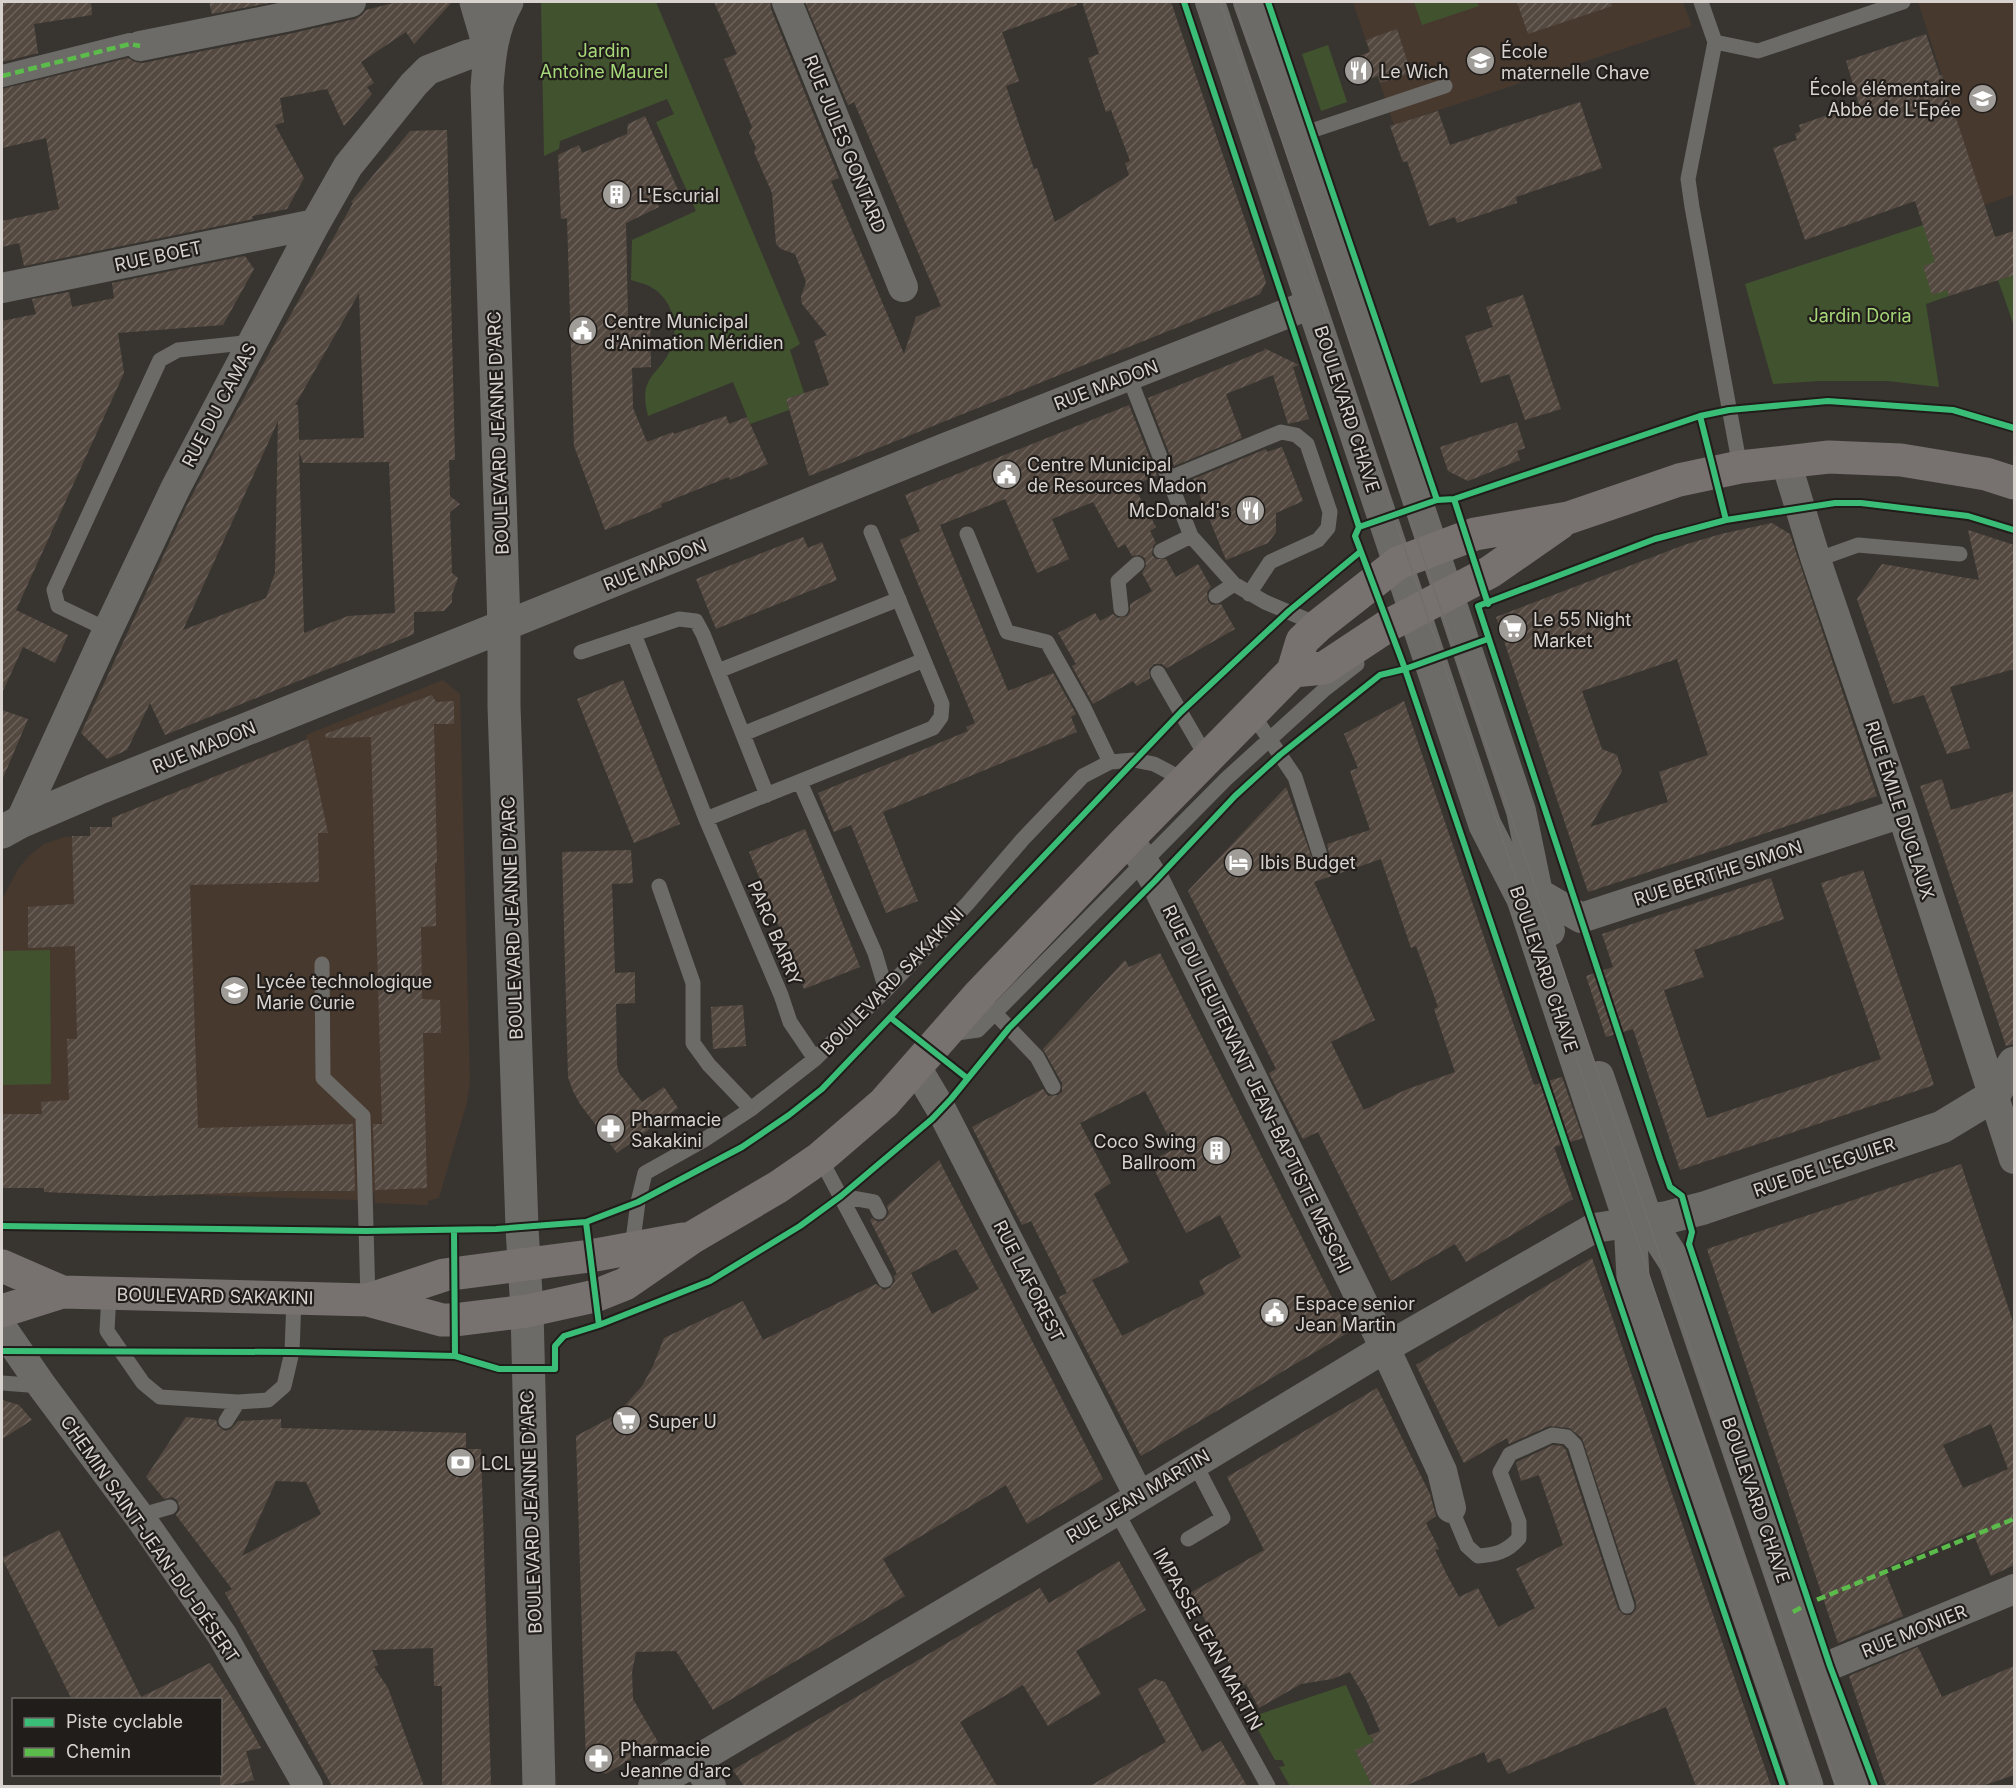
<svg xmlns="http://www.w3.org/2000/svg" width="2016" height="1788" font-family="Inter,sans-serif">
  <style>
    .education { fill: #48392f }
    .green { fill: #41522e }
    .building { fill: url(#building-hatch); fill-rule: evenodd }
    .lines { fill: none; stroke-linecap: round; stroke-linejoin: round }
    .service { stroke: #6d6b67; stroke-width: 15 }
    .pedestrian { stroke: #6d6b67; stroke-width: 22 }
    .minor { stroke: #6d6b67; stroke-width: 30 }
    .tertiary { stroke: #6d6b67; stroke-width: 33 }
    .secondary { stroke: #77716f; stroke-width: 33 }
    .tram { stroke: #716e6c; stroke-width: 1.5 }
    .quiet { stroke: #5cbc4b; stroke-width: 4.5; stroke-dasharray: 9 4.5; stroke-linecap: butt }
    .cycleway-casing { stroke: #201d1a; stroke-width: 10 }
    .cycleway { stroke: #3abd76; stroke-width: 6 }
    .labels { text-anchor: middle; dominant-baseline: central; stroke-width: 4.5; stroke-linejoin: round; paint-order: stroke }
    .park-label { font-size: 18px; fill: #a6d778; stroke: #201d1a }
    .poi-label { font-size: 18px; fill: #d8d3cf; stroke: #201d1a; text-anchor: start }
    .street-label { font-size: 18px; fill: #d8d3cf; stroke: #201d1a }
  </style>
  <defs>
    <pattern id="building-hatch" width="6" height="6" patternUnits="userSpaceOnUse" patternTransform="scale(1.5)"><rect width="6" height="6" fill="#544940"/><path d="M-1 1l2-2M0 6l6-6M5 7l2-2" fill="none" stroke="#6c625b"/></pattern>
  </defs>
  <rect width="100%" height="100%" fill="#383531"/>
  <path class="education" d="M1353,2h330l9,24 -298,99z
    M1918,2h96v193l-30,10z
    M443,680l17,14 10,388 -3,20 -28,96 -11,3v4l-53,-2 -1,-10 -8,-3 -8,10 -193,-6 -18,2 -103,-4 -1,-4h-41v-288l16,-31 12,-14 14,-11 20,-7 26,-1v-9h22v-9l195,-79 -1,-4z"/>
  <path class="green" d="M541,2h115l144,342 -10,6 14,43 -18,6 3,11 -39,14 -17,-42 -85,34c-2,-9 -4,-18 -2,-28 3,-12 14,-20 20,-30 16,-24 9,-59 -17,-72 -6,-3 -13,-4 -18,-6l1,-40 64,-29 -40,-89 18,-8 -7,-15 -107,42 -1,8 -15,7z
    M1414,2h63l2,4 -57,19z
    M1328,45l19,57 -26,9 -19,-57z
    M1923,225l4,5 22,66 -23,8 13,83 -51,-6h-69l-46,3 -28,-100z
    M2014,275v51l-16,-46z
    M50,950l1,134 -49,1v-134z
    M1346,1685l22,50h2l4,7 -18,9 16,35h-82l-11,-19 6,-1 -3,-6h-7l-24,-43z"/>
  <path class="building" d="M2,2h89l1,13 -58,9 4,29 -36,9z
    M209,2h66l-63,12z
    M397,2h55l-38,42 -8,-12 -45,30 13,21 -7,4 5,7 -28,32 -17,-37 -47,9 4,24 -9,3 29,53 -17,31 -35,7 1,3 -229,47 -5,-23 -17,4v-26l57,-12 -13,-71 -44,10v-59l126,-31 7,4 8,1 146,-29 66,-15 7,-4 4,-5z
    M714,2h56l1,7 68,169 -8,3 73,173 12,-37 25,-11 -87,-204 -6,3 -43,-103h271l1,3 -75,27 17,49 -13,5 28,83 3,-1 18,54 74,-47 -4,-12 5,-2 -19,-51 -5,2 -18,-54 11,-4 -17,-52h89l95,280 -6,12 -451,182 -23,-77 43,-14 -15,-44 13,-6 -25,-31 -1,-7 5,-15 -11,-28 -14,-5 -5,-5 -4,-51 -18,-41 2,-4 -7,-15 3,-6 -28,-68 13,-5z
    M1517,2h94l1,4 -84,28z
    M1397,29l14,44 -31,10 -2,-7 -20,7 -8,-24 20,-7 -4,-12z
    M1926,34l14,42 2,-1 53,162 19,-6v44l-65,21 -2,-6 -15,5 -9,-29 12,-4 -20,-61 -110,39 -32,-92 24,-8 -2,-6 6,-3 -2,-6 60,-21 -13,-43z
    M1580,102l22,66 -86,29 1,6 -60,20 -2,-6 -26,9 -22,-65 -4,1 -13,-36 48,-15 12,34z
    M645,116l33,74 -22,10 3,7 -33,16 2,96 22,-1 1,49 -19,1 1,40 14,34 26,-10 1,2 52,-18 3,8 18,-7 21,47 -38,16 -1,-3 -68,27 1,3 -57,23 -31,-84 -7,-228 -6,1 -3,-64 21,-10 3,8 45,-19 1,-10z
    M447,130l8,330h-6l1,36 10,8 -10,8 2,61 6,5 -6,16v8l-8,9 -30,1v22l-249,101 -15,-32 -23,47 -20,9 -26,-26 105,-226 38,-73 129,-231 -2,-1 59,-71zM359,293l5,145 -65,2 -1,-35h-3zM278,421l-3,152 -9,25 -83,32zM299,451l4,12 86,-1 6,151 -47,3 -44,17z
    M245,256l9,13 -31,56 -105,8 6,40 -108,237 52,25 -13,28 -32,-16 -21,46v-372l34,-7 -4,-15 37,-7 3,15 42,-9 -2,-15z
    M1523,295l38,114 -36,11 -16,-46 -28,9 -16,-47 28,-9 -7,-20z
    M1264,348l35,17 -6,2 16,52 -21,5 -15,-49 -47,19 16,44 -68,28 -26,-68 117,-48z
    M1129,405l28,71 -24,9 23,42 -6,4 6,12 -3,3 -1,9 4,4h10l10,18 22,-13 13,23 -4,5 1,9 4,4 9,-1 14,25 -68,39 -5,-4h-8l-5,5 1,9 -13,8 -4,-5 -40,23 -21,-38 4,-2 -18,-31 37,-20 5,8 13,-7 5,4 9,-2 3,-4v-8l22,-13 -10,-18 4,-7 -1,-8 -6,-3 -7,1 -7,-12 -7,4 -25,-46 -41,17 17,40 -32,14 -32,-74 -65,26 68,166 45,-18 23,41 -5,3 6,15 -194,80 35,89 -32,12 -35,-88 -17,7 -16,-39 150,-62 -2,-4 9,-4 -75,-183 20,-9 -15,-36z
    M1517,422l8,26 -8,3 3,9 -52,21 -20,-10 -8,-24z
    M1282,447l21,54 -27,12v19l-8,11 -42,17 -33,-81 73,-30 1,3z
    M1772,523l18,11 87,262 -289,96 -92,-275 188,-72 37,-11zM1677,659l31,96 -49,17 9,30 -78,25 32,-56 -5,-16 -15,-6 -20,-58z
    M1968,530l46,15v124l-64,18 20,61 -23,6 -23,-59 -31,9 -36,-105 25,-35 97,16z
    M803,537l5,11 14,-6 15,38 -121,49 -20,-50z
    M623,680l57,144 -46,19 -57,-144z
    M432,695l4,7 18,-1v23h-20l3,139h-2l1,63 -15,1 1,72 18,1 1,33h-18l4,155 -52,2 -2,-66h9l-11,-387 -45,1 -1,-4z
    M1404,701l130,384 28,-8 21,61 -29,9 19,52 -107,63 -11,-18 -64,37 -73,-149 -15,7 -3,-5 -31,-61 7,-4 -88,-178 98,-104 28,76 8,1 6,-3 1,-8 -2,-9 43,-14 -20,-59 8,-3 -14,-34zM1381,859l30,89 5,-2 22,61 -4,2 21,63 -50,18 -41,20 -33,-68 44,-22 -61,-138z
    M2,710l26,9 -26,61z
    M308,739l20,94h-10l1,49 -129,3 8,243 155,-4 2,67h-75l-133,5 -103,-4v-4h-42v-74h40l-1,-12 28,-2 -2,-61h10l-2,-93 -47,2v-41l46,-3 -2,-68h18v-9h22v-9z
    M1942,779l9,31 63,-19v253l-8,2 -86,-260z
    M805,829l55,138 -56,22 -55,-137z
    M631,850l2,33 -21,1 3,89 20,-1v31l-19,1 1,61 2,8 23,29 22,-15 14,21 -61,45 -37,-49 -7,-13 -5,-14 -6,-225z
    M1863,870l71,215 -254,85 -47,-141 -27,8 -20,-61 27,-9 -11,-33 169,-56 13,41 -90,31 10,27 -40,13 43,128 174,-59 -60,-176z
    M1160,953l189,379 -208,124 -82,-159 8,-4 -36,-72 -9,4 -50,-98 71,-38 5,7 10,-1 4,-3v-9l-19,-34 82,-89 4,7zM1145,1091l30,58 -25,12 36,72 34,-18 21,42 -42,24 6,13 -83,42 -30,-56 37,-18 -35,-68 17,-11 -31,-60z
    M743,1005l3,41 -33,3 -2,-42z
    M939,1160l164,319 -76,45 -21,-39 -123,74 22,37 -192,114 -37,-59 -40,1 -4,20 1,27 25,43 -52,32 -20,-10 -10,-328 34,-18 17,-15 15,-17 11,-20 11,-28 79,-37 20,39 113,-56 8,6 6,-2 5,-7 -1,-5 3,-2 -27,-54 2,-2 6,4 6,-2 5,-7 -2,-7zM956,1249l23,40 -47,25 -21,-41z
    M1961,1164l53,161v240l-23,11 -19,-45 -88,38 19,47 -65,27 -131,-394zM1991,1424l17,45 -45,19 -20,-43z
    M1592,1258l179,528h-75l-30,-79 -158,67 -8,-16 -12,5 -4,-11 -79,34h-33l-17,-36 19,-8 -4,-7 10,-4 -14,-32 -16,-27 -18,7 -31,5 -42,24 -13,-24 -4,2 -52,-93 74,-43 -37,-73 150,-89 53,106 6,22 -10,7 13,26 -4,1 12,25 12,22 19,-9 20,39 37,-19 -19,-39 47,-24 -24,-70 -18,6 -5,-17 1,-2 36,-17 9,1 4,4 52,159 6,6h7l5,-6v-6l-54,-165 -13,-10 -20,-2 -40,18 -2,-6 -43,25 -48,-98z
    M2,1400l17,5 13,15 -30,19z
    M186,1417l30,3 2,6 7,5 6,-2 7,-8 43,-2v9l185,5v16h15l10,337h-49v-100h-8l-1,-38 -61,2 6,15 -4,2 14,21 36,98h-92l-107,-193 7,-4 -56,-74 4,-6 -3,-9 -5,-3 -8,2 -18,-22zM276,1481l30,1 15,32 -79,42z
    M59,1530l82,167 69,-34 31,49 20,36 -15,3 8,29 -26,6h-8v-86h-148l-70,-142z
    M1119,1561l27,49 -70,41 25,43 -53,32 -25,-41 -63,37 37,64h-253l-11,-16 307,-182 9,15z
    M1918,1647l24,50 72,-31v109l-32,11h-96l-37,-110z
    M1155,1679l10,3 37,70 19,-11 26,45h-157l76,-44 -28,-53z"/>
  <g class="lines">
    <path class="service" d="M1701,2l14,40 -27,137 4,28 48,260
      M1715,42l43,9 145,-49
      M1296,136l149,-50
      M1129,377l62,159 43,48
      M1168,479l113,-47 15,3 11,9 23,68 -2,16 -10,12 -48,22 -21,32
      M967,534l40,98 40,10 37,66 26,54
      M1161,551l30,-15
      M1816,560l42,-15 102,9
      M1216,596l18,-12 31,18 54,23
      M1121,609l-3,-28 19,-17
      M108,630l-50,-24 -4,-16 106,-230 18,-10 75,-8
      M634,634l72,185 75,176 9,27 25,37
      M581,652l98,-33 17,2 7,13 64,161
      M718,671l181,-72
      M1158,673l49,85
      M1251,712l44,65 25,78
      M743,734l181,-74
      M800,782l75,171 11,37
      M706,819l227,-91 8,-11 1,-13 -71,-172
      M659,886l34,97v60l16,22 42,44
      M322,964l1,114 40,38 5,184
      M990,1008l47,49 16,30
      M950,1034l28,-4 248,-251 99,-90 32,-25
      M820,1158l65,122
      M841,1196l33,6 5,10
      M632,1248l6,-46 7,-29 59,-33 47,-31 64,-50 71,-69 82,-87 55,-64 60,-63 27,-14 24,-2 20,4 32,17
      M109,1293l-2,38 36,52 17,14 78,5 30,-2 16,-14 8,-34 2,-54
      M2,1383l40,3
      M226,1421l12,-19
      M1451,1508l16,38 11,10c17,-1 29,-4 41,-18v-16l-19,-50 10,-18 42,-19 15,2 8,8 52,161
      M1116,1511l152,275
      M139,1516l31,-9
      M1188,1539l35,-21 -29,-56"/>
    <path class="pedestrian" d="M2,76l128,-32 10,2"/>
    <path class="minor" d="M787,2l116,285
      M1210,2l204,610
      M1248,2l48,134 225,675 17,82 12,38
      M140,46l145,-29 66,-15
      M2,288l313,-64
      M1786,462l30,98 86,253 112,346
      M504,626l441,-178 366,-144
      M20,822l86,-188 70,-147 139,-263 33,-58 66,-82 14,-14 39,-15 23,-5
      M1129,838l26,43 230,467 57,123 9,37
      M1538,893l43,25 321,-105
      M916,1067l25,42 198,387
      M2,1328l40,58 97,130 83,119 86,151
      M1814,1672l200,-83
      M695,1761l16,25
      M653,1786l463,-275 269,-163 209,-120 54,-8 -49,-144"/>
    <path class="tertiary" d="M476,2l14,48
      M507,2c-15,26 -18,56 -20,85l17,539v80l18,522 5,83 12,475
      M1414,612l71,213 38,74 107,323 3,55 174,509
      M2,832l18,-10 77,-33 407,-163
      M1852,1786l-177,-524 -27,-42 17,-2 39,-10 238,-81 51,-31 21,-33"/>
    <path class="secondary" d="M1293,671l31,-3 65,-43 101,-53 69,-48
      M2,1266l60,26
      M368,1300l76,-25 146,-19 93,-17
      M2,1311l60,-19 306,8 74,20h12l73,-9 68,-15 30,-12 68,-47 85,-50 42,-29 64,-55 94,-107 151,-158 164,-167 9,-30 17,-16 79,-62 77,-29 93,-16 111,-38 61,-13 89,-10 72,3 85,14 28,9"/>
    <path class="tram" d="M1220,2l303,897 297,887
      M1235,2l413,1218 189,566"/>
    <path class="quiet" d="M2,76l128,-32 10,2
      M1793,1612l16,-9 205,-84"/>
    <defs>
      <path id="cycleway" d="M1184,2l175,525
        M1268,2l169,498
        M1700,416l26,104
        M1454,499l34,105
        M1488,639l-83,30 -50,-133 4,-9 78,-27 17,-1 246,-83 29,-6 99,-9 125,9 61,18
        M891,1018l76,60
        M586,1222l13,103
        M2,1226l364,5 130,-2 90,-7 52,-20 104,-55 47,-32 33,-26 359,-377 108,-101 71,-59
        M454,1230l1,126
        M2,1351l290,1 163,4 44,13h56v-23l9,-10 35,-11 111,-44 90,-55 41,-30 91,-77 19,-20 58,-71 146,-147 80,-85 45,-41 100,-80 25,-6c126,372 252,745 378,1117
        M1875,1786l-45,-120 -141,-422 3,-12 -10,-36 -12,-9 -10,-28 -182,-553 177,-67 71,-19 109,-17h26l107,13 46,14"/>
    </defs>
    <use href="#cycleway" class="cycleway-casing"/>
    <use href="#cycleway" class="cycleway"/>
  </g>
  <defs>
    <symbol id="school-disc" viewBox="-11 -11 22 22"><circle r="9.5" fill="#a09c98" stroke="#201d1a"/><path d="M0-5L7-2L0 1L-7-2ZM-4 1L0 2.5L4 1V4Q0 6-4 4Z" fill="#fff"/></symbol>
    <symbol id="restaurant-disc" viewBox="-11 -11 22 22"><circle r="9.5" fill="#a09c98" stroke="#201d1a"/><path d="M-5-6h1v4h1v-4h1v4h1v-4h1v5L-1.5 .5V6h-2V.5L-5-1ZM5-6V6H3V1.5H1.5Q1.5-4 5-6Z" fill="#fff"/></symbol>
    <symbol id="building-disc" viewBox="-11 -11 22 22"><circle r="9.5" fill="#a09c98" stroke="#201d1a"/><path d="M-4-6H4V6H1V3H-1V6H-4ZM-2.5-4.3h1.7v1.8h-1.7ZM.8-4.3h1.7v1.8H.8ZM-2.5-1h1.7V.8h-1.7ZM.8-1h1.7V.8H.8Z" fill="#fff"/></symbol>
    <symbol id="civic-disc" viewBox="-11 -11 22 22"><circle r="9.5" fill="#a09c98" stroke="#201d1a"/><path d="M-.6-6.5H3V-4.5H.6V-3L4-1V1h2V6H-6V1h2V-1L-.6-3ZM-1.2 2.5V6h2.4V2.5Z" fill="#fff"/></symbol>
    <symbol id="supermarket-disc" viewBox="-11 -11 22 22"><circle r="9.5" fill="#a09c98" stroke="#201d1a"/><path d="M-6-5.5h2.5l.6 2H6L4.5 2H-2.5L-4.4-4H-6ZM-1.5 3.2a1.3 1.3 0 1 0 .1 0ZM3 3.2a1.3 1.3 0 1 0 .1 0Z" fill="#fff"/></symbol>
    <symbol id="hotel-disc" viewBox="-11 -11 22 22"><circle r="9.5" fill="#a09c98" stroke="#201d1a"/><path d="M-6-4.5h1.5V1H6V5H4.5V3h-9V5H-6ZM-4 0a1.8 1.8 0 1 1 3.6 0ZM.5 0V-2.5h3Q6-2.5 6 0Z" fill="#fff"/></symbol>
    <symbol id="pharmacy-disc" viewBox="-11 -11 22 22"><circle r="9.5" fill="#a09c98" stroke="#201d1a"/><path d="M-2-6h4v4h4v4h-4v4h-4v-4h-4v-4h4Z" fill="#fff"/></symbol>
    <symbol id="bank-disc" viewBox="-11 -11 22 22"><circle r="9.5" fill="#a09c98" stroke="#201d1a"/><path d="M-6-4H6V4H-6ZM0-2.3a2.3 2.3 0 1 0 0 4.6a2.3 2.3 0 1 0 0-4.6Z" fill="#fff"/></symbol>
  </defs>
  <g fill-rule="evenodd">
    <use href="#school-disc" x="1464" y="44" width="33" height="33"/>
    <use href="#restaurant-disc" x="1342" y="54" width="33" height="33"/>
    <use href="#school-disc" x="1966" y="82" width="33" height="33"/>
    <use href="#building-disc" x="600" y="178" width="33" height="33"/>
    <use href="#civic-disc" x="566" y="314" width="33" height="33"/>
    <use href="#civic-disc" x="990" y="458" width="33" height="33"/>
    <use href="#restaurant-disc" x="1234" y="494" width="33" height="33"/>
    <use href="#supermarket-disc" x="1496" y="612" width="33" height="33"/>
    <use href="#hotel-disc" x="1222" y="846" width="33" height="33"/>
    <use href="#school-disc" x="218" y="974" width="33" height="33"/>
    <use href="#pharmacy-disc" x="594" y="1112" width="33" height="33"/>
    <use href="#building-disc" x="1200" y="1134" width="33" height="33"/>
    <use href="#civic-disc" x="1258" y="1296" width="33" height="33"/>
    <use href="#supermarket-disc" x="610" y="1404" width="33" height="33"/>
    <use href="#bank-disc" x="444" y="1446" width="33" height="33"/>
    <use href="#pharmacy-disc" x="582" y="1742" width="33" height="33"/>
  </g>
  <g class="labels">
    <g class="park-label">
      <text x="604" y="50">Jardin<tspan x="604" dy="21">Antoine Maurel</tspan></text>
      <text x="1860" y="315">Jardin Doria</text>
    </g>
    <g class="poi-label">
      <text x="1501" y="51">École<tspan x="1501" dy="21">maternelle Chave</tspan></text>
      <text x="1380" y="71">Le Wich</text>
      <text x="1961" y="88" text-anchor="end">École élémentaire<tspan x="1961" dy="21">Abbé de L'Epée</tspan></text>
      <text x="638" y="195">L'Escurial</text>
      <text x="604" y="321">Centre Municipal<tspan x="604" dy="21">d'Animation Méridien</tspan></text>
      <text x="1027" y="464">Centre Municipal<tspan x="1027" dy="21">de Resources Madon</tspan></text>
      <text x="1230" y="510" text-anchor="end">McDonald's</text>
      <text x="1533" y="619">Le 55 Night<tspan x="1533" dy="21">Market</tspan></text>
      <text x="1260" y="862">Ibis Budget</text>
      <text x="256" y="981">Lycée technologique<tspan x="256" dy="21">Marie Curie</tspan></text>
      <text x="631" y="1119">Pharmacie<tspan x="631" dy="21">Sakakini</tspan></text>
      <text x="1196" y="1141" text-anchor="end">Coco Swing<tspan x="1196" dy="21">Ballroom</tspan></text>
      <text x="1295" y="1303">Espace senior<tspan x="1295" dy="21">Jean Martin</tspan></text>
      <text x="648" y="1421">Super U</text>
      <text x="481" y="1463">LCL</text>
      <text x="620" y="1749">Pharmacie<tspan x="620" dy="21">Jeanne d'arc</tspan></text>
    </g>
    <g class="street-label">
      <text transform="translate(845 144) rotate(68)">RUE JULES GONTARD</text>
      <text transform="translate(158 256) rotate(-12)">RUE BOET</text>
      <text transform="translate(1106 385) rotate(-21)">RUE MADON</text>
      <text transform="translate(219 405) rotate(-62)">RUE DU CAMAS</text>
      <text transform="translate(1347 409) rotate(72)">BOULEVARD CHAVE</text>
      <text transform="translate(498 433) rotate(-92)">BOULEVARD JEANNE D'ARC</text>
      <text transform="translate(655 565) rotate(-22)">RUE MADON</text>
      <text transform="translate(204 747) rotate(-22)">RUE MADON</text>
      <text transform="translate(1900 810) rotate(72)">RUE ÉMILE DUCLAUX</text>
      <text transform="translate(1718 873) rotate(-18)">RUE BERTHE SIMON</text>
      <text transform="translate(512 918) rotate(-92)">BOULEVARD JEANNE D'ARC</text>
      <text transform="translate(775 933) rotate(67)">PARC BARRY</text>
      <text transform="translate(1544 969) rotate(71)">BOULEVARD CHAVE</text>
      <text transform="translate(892 981) rotate(-46)">BOULEVARD SAKAKINI</text>
      <text transform="translate(1257 1089) rotate(64)">RUE DU LIEUTENANT JEAN-BAPTISTE MESCHI</text>
      <text transform="translate(1824 1167) rotate(-19)">RUE DE L'EGUIER</text>
      <text transform="translate(1029 1281) rotate(63)">RUE LAFOREST</text>
      <text transform="translate(215 1296) rotate(1)">BOULEVARD SAKAKINI</text>
      <text transform="translate(1138 1496) rotate(-31)">RUE JEAN MARTIN</text>
      <text transform="translate(1756 1500) rotate(71)">BOULEVARD CHAVE</text>
      <text transform="translate(531 1512) rotate(-92)">BOULEVARD JEANNE D'ARC</text>
      <text transform="translate(150 1539) rotate(55)">CHEMIN SAINT-JEAN-DU-DÉSERT</text>
      <text transform="translate(1914 1631) rotate(-22)">RUE MONIER</text>
      <text transform="translate(1208 1639) rotate(61)">IMPASSE JEAN MARTIN</text>
    </g>
  </g>
  <rect width="2016" height="1788" fill="none" stroke="#d8d3cf" stroke-width="6"/>
  <rect x="12" y="1698" width="210" height="78" fill="#201d1a" stroke="#6a6662" stroke-width="1.5"/>
  <rect x="24" y="1718" width="30" height="9" fill="#3abd76" stroke="#6a6662" stroke-width="1.5"/>
  <text x="66" y="1728" font-size="18" fill="#d8d3cf">Piste cyclable</text>
  <rect x="24" y="1748" width="30" height="9" fill="#5cbc4b" stroke="#6a6662" stroke-width="1.5"/>
  <text x="66" y="1758" font-size="18" fill="#d8d3cf">Chemin</text>
</svg>
